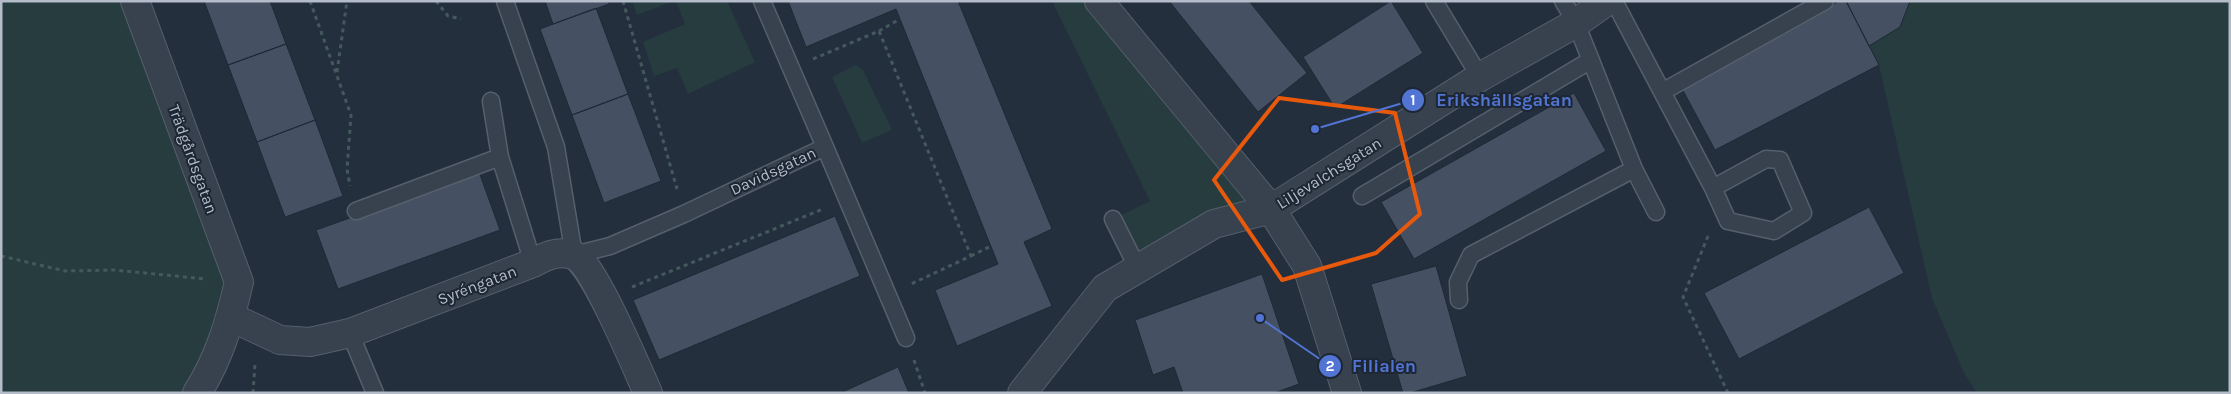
<svg xmlns="http://www.w3.org/2000/svg" width="2231" height="394" font-family="Karla,sans-serif">
  <style>
    .green { fill: #263c3f }
    .building { fill: #455162; stroke: #1f2835 }
    .lines { fill: none; stroke-linecap: round; stroke-linejoin: round }
    .service-casing { stroke: #565f6c; stroke-width: 19 }
    .minor-casing { stroke: #565f6c; stroke-width: 30 }
    .tertiary-casing { stroke: #565f6c; stroke-width: 30 }
    .path { stroke: #44595c; stroke-width: 3; stroke-dasharray: 4 4; stroke-linecap: butt }
    .service { stroke: #38414e; stroke-width: 16 }
    .minor { stroke: #38414e; stroke-width: 28 }
    .tertiary { stroke: #38414e; stroke-width: 28 }
    .marked { fill: none; stroke: #e8590c; stroke-width: 4; stroke-linejoin: round }
    .labels { text-anchor: middle; dominant-baseline: central; stroke-width: 4; stroke-linejoin: round; paint-order: stroke }
    .street-label { font-size: 16px; fill: #b4bcc9; stroke: #1d2633 }
    .leader { fill: none; stroke: #5274d3; stroke-width: 2 }
    .callout-dot { fill: #5274d3; stroke: #1d2633; stroke-width: 2 }
    .mark-label { font-size: 15px; text-anchor: middle; font-weight: bold; fill: #fff }
    .callout-label { font-size: 18px; text-anchor: middle; font-weight: bold; fill: #5274d3; stroke: #1d2633; stroke-width: 4; stroke-linejoin: round; paint-order: stroke }
  </style>
  <rect width="100%" height="100%" fill="#242f3e"/>
  <path class="green" d="M1,1h134l104,281 -42,111h-196z
    M632,1h42l-37,14z
    M676,1h51l28,61 -67,32 -11,-26 -23,8 -11,-34 42,-18z
    M1052,1h47l172,208 -133,60 -25,-50 37,-18z
    M1910,1h320v389l-6,3h-247l-13,-20 -32,-75 -53,-233 -10,-19 31,-19z
    M856,65l7,5 29,60 -30,13 -30,-66z"/>
  <path class="building" d="M204,1h66l16,43 -58,21z
    M545,1h63l1,3 -56,20z
    M788,1h170l94,228 -28,13 28,64 -95,40 -22,-56 63,-26 -102,-255 -90,38z
    M1169,1h80l58,72 -49,39z
    M1391,1l32,52 -88,55 -32,-51z
    M1839,1h7l33,64 -164,85 -35,-65z
    M1846,1h64l-10,26 -31,19z
    M596,8l32,86 -56,21 -32,-86z
    M286,44l29,76 -58,22 -29,-77z
    M1574,93l32,58 -192,108 -33,-57z
    M628,94l33,87 -57,22 -32,-88z
    M315,120l28,76 -58,21 -28,-75z
    M479,172l21,58 -162,59 -22,-59z
    M1869,207l35,66 -165,86 -35,-66z
    M835,216l25,60 -201,84 -26,-60z
    M1436,266l31,110 -57,17h-7l-32,-109z
    M1262,274l37,110 -25,9h-91l-9,-26 -21,8 -18,-55z
    M898,367l11,26h-69z"/>
  <g class="lines">
    <defs>
      <path id="service" d="M505,1l51,146 18,108 36,-9 74,-32 141,-67 -63,-146
        M1434,1l46,76
        M1563,1l13,22 58,146 22,43
        M1614,1l99,187 15,33 46,10 29,-18 -23,-53 -14,-1 -53,29
        M1662,92l163,-91
        M491,101l9,56 33,106
        M825,147l81,191
        M1362,196l229,-136
        M356,211l144,-54
        M1113,219l25,50
        M1459,300l-1,-18 13,-27 163,-86
        M350,333l25,60"/>
      <path id="minor" d="M135,1l104,281c-9,39 -20,77 -42,111
        M231,317l49,23 30,2 40,-9 183,-70c13,-7 25,-13 40,-8 20,7 64,114 75,138
        M1022,393l83,-105 109,-64 57,-15 209,-132 96,-54 31,-22"/>
      <path id="tertiary" d="M1099,1l172,208 36,57 40,127"/>
    </defs>
    <use href="#service" class="service-casing"/>
    <use href="#minor" class="minor-casing"/>
    <use href="#tertiary" class="tertiary-casing"/>
    <path class="path" d="M310,1l41,114 -4,54 3,17
      M436,1l12,15 13,3
      M623,1l54,188
      M879,31l21,-12
      M813,59l66,-28 92,225 -60,28
      M337,72l10,-71
      M1708,236l-25,61 45,96
      M1,256l64,15 49,-1 92,9
      M971,256l20,-10
      M632,287l191,-78
      M914,360l11,33
      M253,393l2,-30"/>
    <use href="#service" class="service"/>
    <use href="#minor" class="minor"/>
    <use href="#tertiary" class="tertiary"/>
  </g>
  <path class="marked" d="M1279,98l116,15 25,101 -44,39 -94,27 -68,-100z"/>
  <g class="labels">
    <g class="street-label">
      <text transform="translate(193 159) rotate(70)">Trädgårdsgatan</text>
      <text transform="translate(773 171) rotate(-25)">Davidsgatan</text>
      <text transform="translate(1329 173) rotate(-32)">Liljevalchsgatan</text>
      <text transform="translate(477 285) rotate(-21)">Syréngatan</text>
    </g>
  </g>
  <path class="leader" d="M1315 129L1413 100M1260 318L1330 366"/>
  <g class="callout-dot">
    <circle cx="1315" cy="129" r="5"/>
    <circle cx="1260" cy="318" r="5"/>
    <circle cx="1413" cy="100" r="12"/>
    <circle cx="1330" cy="366" r="12"/>
  </g>
  <g class="mark-label">
    <text x="1413" y="105">1</text>
    <text x="1330" y="371">2</text>
  </g>
  <g class="callout-label">
    <text x="1504" y="106">Erikshällsgatan</text>
    <text x="1384" y="372">Filialen</text>
  </g>
  <rect width="2231" height="394" fill="none" stroke="#b4bcc9" stroke-width="5"/>
</svg>
